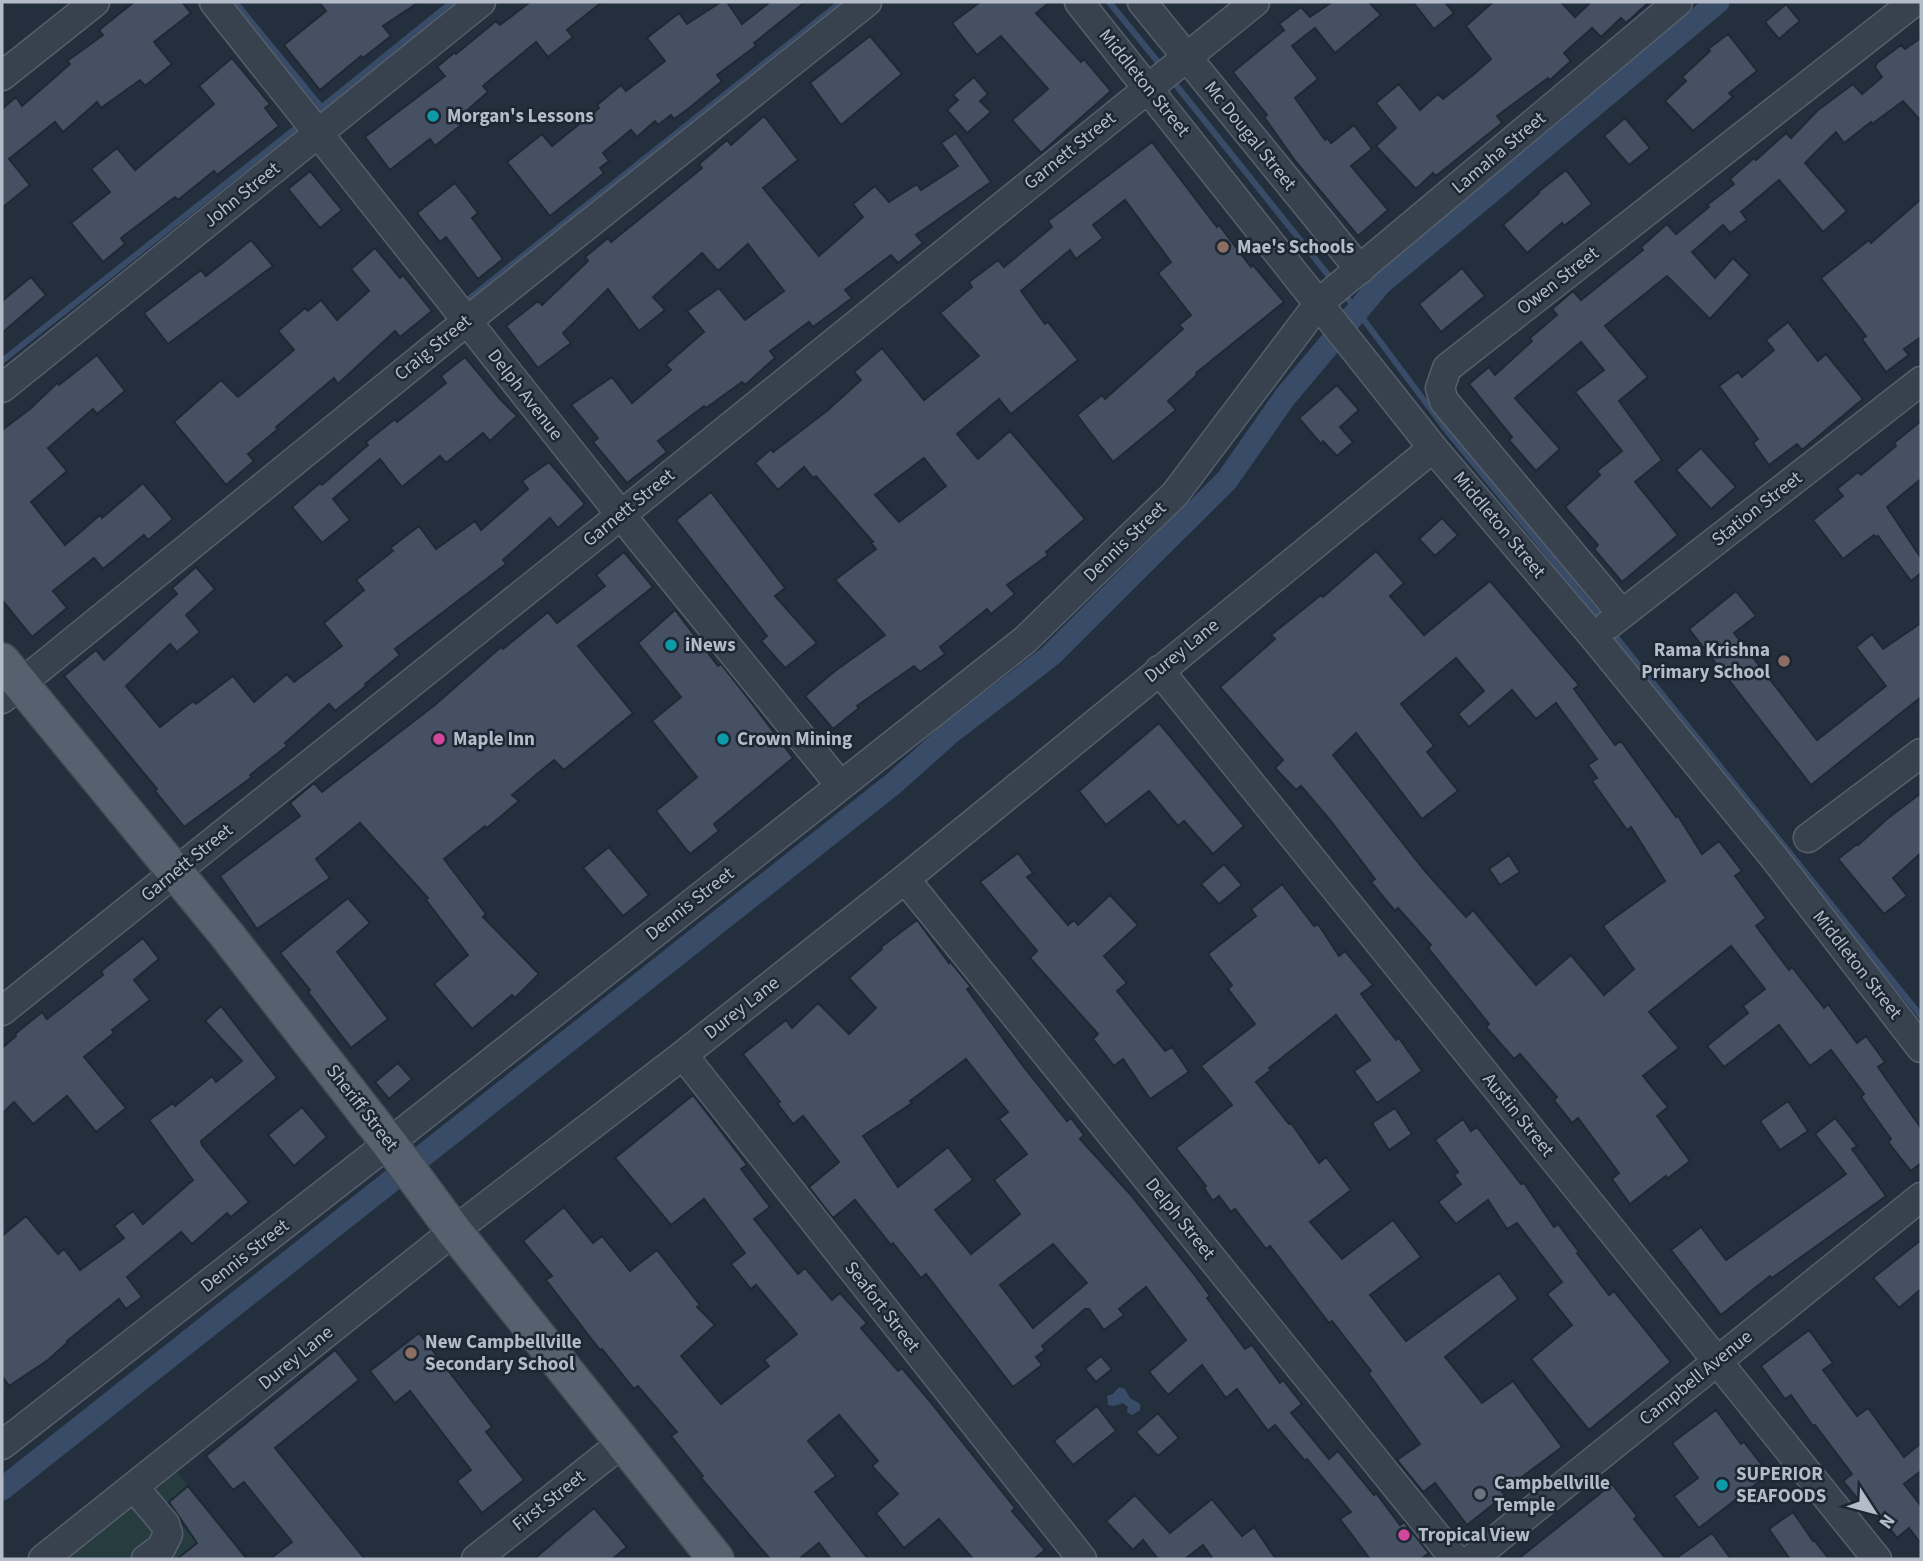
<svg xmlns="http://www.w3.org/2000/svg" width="1923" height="1561" font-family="'Source Sans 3',sans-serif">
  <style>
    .green { fill: #263c3f }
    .water { fill: #394c67 }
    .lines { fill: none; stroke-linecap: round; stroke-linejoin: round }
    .stream { stroke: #394c67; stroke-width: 6 }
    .canal { stroke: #394c67; stroke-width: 23 }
    .building { fill: #455162; stroke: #1f2835; stroke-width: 2; fill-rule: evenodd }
    .minor-casing { stroke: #565f6c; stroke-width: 31 }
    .major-casing { stroke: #414a57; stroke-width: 38 }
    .minor { stroke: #38414e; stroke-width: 28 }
    .major { stroke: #56606e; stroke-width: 35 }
    .culture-dot { fill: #0f9aa8; stroke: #1d2633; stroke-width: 2.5 }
    .education-dot { fill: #8d6e63; stroke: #1d2633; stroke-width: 2.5 }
    .hotel-dot { fill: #d1479c; stroke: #1d2633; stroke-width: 2.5 }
    .worship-dot { fill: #6b7280; stroke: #1d2633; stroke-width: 2.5 }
    .labels { text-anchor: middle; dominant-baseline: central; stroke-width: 5; stroke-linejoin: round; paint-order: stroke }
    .street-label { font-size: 19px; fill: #b4bcc9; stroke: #1d2633 }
    .poi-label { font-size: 19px; font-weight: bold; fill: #b4bcc9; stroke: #1d2633; text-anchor: start }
  </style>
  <rect width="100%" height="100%" fill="#242f3e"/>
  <path class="green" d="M171,1465l17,21 -22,19 44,54h-28l-2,-2 -3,2h-125z"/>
  <path class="water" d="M1119,1387l6,2 5,9 10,6v6l-8,5 -5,-3 1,-5 -5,-4 -9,3 -6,-1 -1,-9 6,-2z"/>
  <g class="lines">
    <path class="stream" d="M235,2l86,105
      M1109,2l54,66
      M1172,80l161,201
      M312,115l140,-113
      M1343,292l104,139 156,190
      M470,298l371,-296
      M2,361l299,-237
      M1612,632l309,384"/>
    <path class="canal" d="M2,1489l892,-706 56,-50 100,-77 177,-176 58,-83 95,-113 338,-282"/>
  </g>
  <path class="building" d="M134,2h48l9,11 -37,29 18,22 -27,22 -5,-6 -39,28 -4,-6 -34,30 -8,-10 -46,37 21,26 -28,23v-99l14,-12 6,9 48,-42 -3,-3 36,-26 -4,-5z
    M319,2h100l-36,24 8,10 -28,22 -2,-2 -41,34 -36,-45 42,-34z
    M530,2h72l-35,28 6,7 -25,20 -12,-15 -53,44 5,6 -32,28 5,5 -26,21 -5,-7 -40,31 -25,-33 80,-61 -8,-9 18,-15 1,2 40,-33 4,4z
    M721,2h6l15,22 28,-22h35l-51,41 2,3 -39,29 5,6 -34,28 -14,10 -3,-4 -13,10 -3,-4 -18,16 -6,-7 -28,23 6,8 -9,7 4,5 -54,43 -43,-54 35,-28 10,12 47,-38 -2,-3 24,-20 5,6 39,-30 -18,-23 32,-25 8,11z
    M980,2h70l-14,11 45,49 3,-3 27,32 -70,62 -29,-33 36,-31 -47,-53 -24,19 -25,-32z
    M1332,2h37l12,13 -46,38 -20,-25 -23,18 26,33 -23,19 30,42 2,-2 4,5 23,-18 18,24 -21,17 37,44 -30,26 -62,-74 -32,-45 3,-2 -34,-43 51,-42 -5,-6 22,-17 9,10z
    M1413,2h32l9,11 -20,16z
    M1493,2h68l14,15 16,-15h58l-23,21 -5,-5 -20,19 -9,-9 -28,25 7,8 -21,19 -2,-2 -51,38 5,7 -66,53 -3,-3 -17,16 -40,-43 20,-18 -20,-25 23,-19 21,26 18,-16 5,5 30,-24 18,-16 -25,-33z
    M1786,4l14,17 -21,18 -14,-17z
    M1728,34l29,37 -28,22 4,4 -40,34 -28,-30 21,-20 -4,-4 28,-26 -2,-2z
    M870,36l32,38 -61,51 -31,-42z
    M1921,38v83l-18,-20 -31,23 -1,-2 -27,21 -8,-11 -31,31 42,48 -24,21 -44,-52 -38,32 6,8 -17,13 -7,-8 -31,27 23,26 18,-20 17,17 -40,44 -43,-43 -62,50 43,51 -29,24 43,59 -27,22 43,53 -56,47 -28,-33 4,-4 -33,-38 35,-32 -3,-4 25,-20 -47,-59 29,-22 -23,-28 -66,56 45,51 -24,22 -27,-31 3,-3 -43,-53 20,-17 6,8 37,-34 -2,-3 27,-23 -5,-6 21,-18 8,9 62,-50 -2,-3 26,-23 9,10 33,-27 -2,-2 27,-21 -4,-5 24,-21 2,2 30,-27 5,5 27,-28 35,-26 9,10 20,-17 -7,-10 2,-4 24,-18 4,4z
    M232,58l38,46 -5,4 14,18 -62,49 -3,-4 -36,29 -3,-3 -54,41 4,6 -22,18 -32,-39 39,-31 -19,-23 26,-21 18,22 79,-66 -15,-18z
    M974,77l14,17 -8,7 11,11 -24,21 -20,-23 11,-10 -5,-5z
    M764,116l34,44 -35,28 56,68 44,-39 -10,-13 22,-18 14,16 28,-18 4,6 37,-24 -17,-23 15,-10 35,49 -75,53 7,8 -25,20 -7,-8 -46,35 7,8 -39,29 -4,-5 -39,29 5,7 -30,27 -3,-3 -36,26 -2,-2 -46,35 9,11 -40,31 -34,-41 5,-4 -27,-33 41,-28 20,26 39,-33 -5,-5 38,-33 -17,-21 32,-23 26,32 39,-29 -36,-47 -30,27 -16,-18 -49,44 12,13 -26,21 -31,-42 -45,44 8,10 -33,25 -32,-42 32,-25 4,4 46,-44 -3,-4 23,-19 3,4 91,-74 -3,-4 28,-24 4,5z
    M1625,118l25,30 -21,17 -25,-29z
    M1152,142l65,85 2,-2 32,42 2,-2 31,37 -88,71 1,2 -29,26 8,9 -63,52 -36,-47 25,-20 3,4 78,-70 -4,-4 12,-10 -33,-42 13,-11 -46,-62 -32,25 10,13 -27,21 -6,-9 -49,41 24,33 3,-2 30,38 -67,54 -12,-15 -42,35 21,25 32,-28 75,88 -39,33 2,3 -41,30 8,9 -24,20 -4,-5 -47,38 5,7 -25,18 -6,-6 -57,40 2,2 -26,21 -28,-33 30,-25 50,-36 -50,-55 41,-31 -5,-6 2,-1 -57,-66 -3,2 -9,-11 -26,23 -23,-27 16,-14 2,3 55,-42 33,-30 -7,-8 28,-24 42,52 55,-44 -39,-43 32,-26 -3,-5 29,-22 6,7 48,-40 -4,-6zM924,458l22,28 -47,36 -24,-27z
    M1566,170l26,34 -28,22 -2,-3 -35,30 -24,-28 36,-32 -1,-1z
    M310,171l32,39 -22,18 -32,-39z
    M455,183l23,30 -6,5 31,41 -25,20 -32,-42 -6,5 -23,-29z
    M1921,199v138l-17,12 5,6 -23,17 -24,-33 4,-3 -45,-58 48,-38 2,3z
    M251,240l22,26 -105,78 -24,-31 57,-43 5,6z
    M375,248l25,30 3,-3 29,36 -32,26 -5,-6 -57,53 -4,-6 -58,49 2,2 -30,25 6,7 -28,24 -52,-63 47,-42 17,17 56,-47 -16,-19 27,-23 3,3 13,-11 16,20 32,-29 -18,-22z
    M1462,268l23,28 -44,36 -22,-28z
    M31,277l15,18 -44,38v-32z
    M1788,322l30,39 8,-7 37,45 -61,51 -5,-6 -28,21 -16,-22 5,-4 -39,-53 19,-14 4,5 32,-27 -8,-10z
    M97,355l28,36 -28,23 -4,-5 -45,39 19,23 -36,31 34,43 35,-30 2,3 41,-35 30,36 -25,21 -4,-5 -41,34 -9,-11 -41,33 14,17 -35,29 -30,-37v-170l28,-21 27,-26 2,2z
    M465,357l35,42 17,17 -27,25 -7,-8 -37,30 -6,-7 -38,31 -22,-28 -47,40 17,21 -28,23 -30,-36 28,-24 2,2 46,-40 -2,-3 29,-23 2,3 49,-39 -5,-7z
    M1337,385l22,25 -19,17 13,15 -16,14 -14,-15 -2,3 -22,-26z
    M1921,421v58l-34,28 34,51v15l-10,8 -33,-45 -2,1 -2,-2 -31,24 -30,-39 30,-24 -6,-7 21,-17 3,3 35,-29 -2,-3z
    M1701,448l35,39 -25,22 -35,-39z
    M549,462l36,42 -27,24 -8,-10 -47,42 3,4 -111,85 5,6 -35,29 1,2 -31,25 -6,-7 -44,39 2,3 -37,29 2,2 -68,50 -29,-36 2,-2 -93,-113 32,-26 8,10 73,-66 -5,-6 24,-21 19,22 -29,26 14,17 -23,20 -7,-8 -44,42 34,41 33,-26 3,3 37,-28 21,26 33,-28 7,8 48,-36 -18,-23 40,-33 -8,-10 37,-29 -3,-3 29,-22 17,23 39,-28 6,9 47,-41 -6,-8z
    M711,492l74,96 -10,8 42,47 -32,25 -24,-27 6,-5 -91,-116z
    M1442,518l16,17 -23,21 -16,-17z
    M1376,551l28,32 -14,13 34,39 66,-54 89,104 -5,4 41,56 6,-4 55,76 2,-1 24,38 17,-13 23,30 -7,5 31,42 -10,8 33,44 3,-3 32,41 4,-4 29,39 9,-7 19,26 -7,5 43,61v35l-10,8 -23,-29 3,-3 -30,-42 3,-3 -33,-44 -21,16 -31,-41 -55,42 -17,-21 41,-33 -5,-7 22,-17 -34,-43 -82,66 30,36 -36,28 25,31 -11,9 33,45 -23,18 -1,-3 -36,28 -18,-25 7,-6 -41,-55 -6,5 -18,-23 3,-3 -37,-43 -6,5 -28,-32 3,-3 -61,-76 3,-3 -33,-37 -3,3 -24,-29 4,-3 -45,-59 -29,-34 -5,4 -21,-22 8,-8 -63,-73 55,-48 -4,-4 50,-40 2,2zM1456,658l28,33 -26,23 11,13 43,-37 24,29 20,-16 41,56 -9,6 9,13 -5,3 35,49 4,-3 34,54 -62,45 31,43 -30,26 -33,-40 -35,30 -63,-75 -7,7 -41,-46 -92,-116 23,-22 66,86 36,-28 -31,-39 7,-6 -33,-42z
    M624,552l29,35 -75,59 55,67 -69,57 -10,-10 -42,35 7,6 -32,27 -2,-2 -41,33 42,55 -3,3 56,57 -24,24 -3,-3 -40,34 -38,-45 34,-29 -42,-55 2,-2 -68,-75 -44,36 14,19 -73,51 -37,-53 80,-60 -10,-13 24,-20 8,9 114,-88 65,-57 2,2 45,-37 9,11 48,-37 -9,-11z
    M1736,591l20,25 -22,17 83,107 69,-54 -30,-39 16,-13 11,15 38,-26v74l-110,88 -122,-156z
    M675,610l43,56 3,-2 30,38 42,56 -79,66 5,7 -29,23 -34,-43 41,-34 -45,-56 29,-24 -43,-54z
    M1159,723l85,103 -31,28 -29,-33 -6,5 -29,-35 -43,34 -27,-34z
    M1921,793v60l-28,25 14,18 -23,18 -46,-55 19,-15 1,1 29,-26z
    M609,847l40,48 -26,21 -40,-48z
    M1018,853l15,20 -6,4 41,48 6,-5 4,5 32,-30 28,30 -34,31 23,27 -10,8 48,60 7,-4 17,25 -39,27 -27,-40 -9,7 -21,-27 5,-5 -68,-76 7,-7 -57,-69z
    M1509,855l11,17 -20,13 -11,-16z
    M1224,864l18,21 -23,19 -18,-20z
    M1282,884l32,42 4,-2 21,32 6,-5 28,34 -12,9 35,46 3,-2 23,33 -45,32 -23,-32 16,-11 -34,-45 -67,53 2,2 -15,12 33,42 2,-1 28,40 7,-6 25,33 -41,32 32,37 51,-39 28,37 -51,38 36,46 93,-68 19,26 -73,58 37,46 31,-22 49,66 -60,45 3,3 -38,30 -32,-42 -12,9 -26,-32 23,-16 -52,-71 3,-2 -39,-50 -3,2 -59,-77 -4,3 -31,-40 -4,3 -12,-16 -6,5 -9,-13 2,-2 -30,-38 56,-43 -31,-39 54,-42 -27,-35 4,-4 -24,-31 48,-38 -5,-7z
    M348,898l22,25 -33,29 51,67 -37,29 -43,-56 2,-2 -30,-37z
    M917,920l32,43 1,-2 21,26 -4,2 56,77 44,55 4,-3 13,17 -4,4 50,55 63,79 17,23 -3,2 38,51 7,-4 28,38 3,-3 19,24 -11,9 38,46 9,-8 36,44 2,-2 24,32 4,-3 25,31 -8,6h-51l-30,-40 11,-7 -44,-53 -2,2 -30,-36 -7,6 -31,-42 -11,9 -24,-33 -34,30 -19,-23 37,-32 -40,-53 -27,22 5,6 -20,15 -15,-21h-4l-43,37 3,4 -9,7 6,8 -29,22 -87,-113 -5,4 -28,-35 -2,2 -36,-45 -22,18 -24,-31 30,-25 -36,-46 -10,8 -16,-21 3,-1 -37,-48 43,-34 6,8 26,-25 31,31 27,-26 -27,-30 33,-29 -1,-2zM966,1059l42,53 -9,7 28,35 -33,26 26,34 -49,40 -36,-44 38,-30 -25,-33 -50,40 -35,-51 49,-33 -2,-2zM1053,1244l34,39 -54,45 -33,-43z
    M143,938l16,21 -25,21 16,20 -38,30 2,3 -30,24 42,51 -30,24 -29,-36 -34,28 -19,-22 -12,12v-66l14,-12 -1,-2 27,-22 5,7 56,-44 -2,-4z
    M221,1006l56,72 -76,63 1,4 47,57 -18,15 -4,-4 -35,31 -11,-12 -54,45 15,20 -16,12 -7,-10 -52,42 1,1 -20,18 -39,26 -7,-10v-140l24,-20 32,38 6,-5 16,21 44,-32 -10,-12 19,-15 10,13 50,-44 -44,-60 24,-17 2,3 37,-30 4,6 26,-21 -37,-40z
    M398,1063l14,16 -23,20 -14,-17z
    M693,1095l54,70 -6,4 29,38 -16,12 44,55 7,-6 27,32 8,-7 27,30 -6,5 37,43 4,-3 26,31 87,109 -3,3 33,39 -11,9h-61l-34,-40 -35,29 -28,-35 22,-19 -26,-28 6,-5 -39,-46 -31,26 28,35 -21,16 53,67h-37l-12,-16 -20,16h-29l-69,-81 2,-2 -32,-40 6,-4 -39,-46 -4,3 -32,-40 -2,1 -54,-70 6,-4 -29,-35 41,-34 29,36 9,-7 28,35 27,-21 43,55 -3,2 18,18 -34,31 40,48 48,-38 -5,-6 33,-26 -41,-49 -5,4 -20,-25 14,-11 -41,-54 -33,26 -56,-67z
    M1788,1101l20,30 -28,19 -20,-29z
    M302,1107l25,30 -33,29 -26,-31z
    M1395,1108l17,26 -23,16 -17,-27z
    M1835,1118l22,28 -5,3 34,47 -114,82 -2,-2 -49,39 -50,-65 30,-23 25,33 120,-86 -31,-40z
    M1463,1119l8,12 6,-4 44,57 3,-1 30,44 4,-3 21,28 -2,1 32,42 5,-4 57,71 -82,68 -58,-71 41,-34 -25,-31 15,-12 -45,-59 -10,6 -19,-29 -32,24 -18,-22 23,-18 -7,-9 4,-3 -23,-32z
    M1921,1240v49l-22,19 -26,-30z
    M1809,1330l24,33 -10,7 34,46 11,-8 36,49 17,-14v28l-17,13 17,22v38l-12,-16 -12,10 -22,-29 -6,4 -26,-32 9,-7 -37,-49 -2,1 -22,-31 -6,4 -24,-33z
    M419,1333l73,94 -6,5 38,48 -42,33 -25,-32 14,-11 -61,-79 -15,12 -25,-32z
    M335,1350l24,30 -84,68 90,111h-95l22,-17 -48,-60 -11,8 -27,-34z
    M1101,1356l11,13 -16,13 -11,-13z
    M1097,1406l19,25 -43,34 -19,-24z
    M1716,1410l25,34 3,-2 25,32 -70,54 -25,-32 24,-18 -26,-35z
    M1158,1413l21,25 -21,18 -22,-24z
    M1612,1484l25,32 -3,3 32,40h-148z
    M188,1486l59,73h-70l20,-16 -28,-41z
    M1135,1495l35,38 42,-34 30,37 12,-9 22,32h-63l-10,-14 -18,14h-27l-15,-19 -10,10 -27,-29z
    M594,1508l33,39 -15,12h-78z
    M1793,1512l20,29 1,-1 15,19h-41l1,-1 -20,-29z
    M1712,1533l19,26h-56z"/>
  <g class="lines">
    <defs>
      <path id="minor" d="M214,2l407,513 219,270
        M1079,2l354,446 160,188 183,224 145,188
        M1142,2l218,268
        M2,76l93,-74
        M2,388l479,-386
        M1622,614l-178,-213 -4,-13 7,-20 467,-366
        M1608,625l313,-244
        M1159,670l718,889
        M2,699l465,-378 400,-319
        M1808,838l113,-85
        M905,879l550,680
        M2,1011l619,-496 634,-513
        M683,1055l399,504
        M2,1445l387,-302 636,-503 150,-146 144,-191 359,-301
        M134,1487l31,37 3,10 -7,14 -15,11
        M43,1559l411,-328 229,-176 222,-176 528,-431
        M476,1559l146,-116
        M1472,1559l449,-362"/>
      <path id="major" d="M2,661l225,274 162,208 65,88 262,328"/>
    </defs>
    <use href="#minor" class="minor-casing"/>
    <use href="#major" class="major-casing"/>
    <use href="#minor" class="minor"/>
    <use href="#major" class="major"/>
  </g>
  <g class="culture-dot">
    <circle cx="433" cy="116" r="7"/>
    <circle cx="671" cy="645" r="7"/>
    <circle cx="723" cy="739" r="7"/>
    <circle cx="1722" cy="1485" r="7"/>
  </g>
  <g class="education-dot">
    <circle cx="1223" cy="247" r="7"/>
    <circle cx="1784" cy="661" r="7"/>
    <circle cx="411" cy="1353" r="7"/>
  </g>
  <g class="hotel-dot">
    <circle cx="439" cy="739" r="7"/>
    <circle cx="1404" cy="1535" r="7"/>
  </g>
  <circle class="worship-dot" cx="1480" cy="1494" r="7"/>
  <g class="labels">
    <g class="street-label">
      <text transform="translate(1144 83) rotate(51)">Middleton Street</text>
      <text transform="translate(1250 136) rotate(51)">Mc Dougal Street</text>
      <text transform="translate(1070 151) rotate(-39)">Garnett Street</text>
      <text transform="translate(1499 153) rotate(-40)">Lamaha Street</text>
      <text transform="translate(242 195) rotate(-39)">John Street</text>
      <text transform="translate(1558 281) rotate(-38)">Owen Street</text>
      <text transform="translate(433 348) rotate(-39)">Craig Street</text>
      <text transform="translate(525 395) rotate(52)">Delph Avenue</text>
      <text transform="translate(629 508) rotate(-39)">Garnett Street</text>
      <text transform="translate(1757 509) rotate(-38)">Station Street</text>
      <text transform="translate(1499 525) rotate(50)">Middleton Street</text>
      <text transform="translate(1125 542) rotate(-44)">Dennis Street</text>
      <text transform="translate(1182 651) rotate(-39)">Durey Lane</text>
      <text transform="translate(187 863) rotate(-39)">Garnett Street</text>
      <text transform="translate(690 904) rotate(-38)">Dennis Street</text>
      <text transform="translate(1857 965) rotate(52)">Middleton Street</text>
      <text transform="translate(742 1008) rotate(-38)">Durey Lane</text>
      <text transform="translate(362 1108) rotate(52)">Sheriff Street</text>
      <text transform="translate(1518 1115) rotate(51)">Austin Street</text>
      <text transform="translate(1180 1219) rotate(51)">Delph Street</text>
      <text transform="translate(245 1256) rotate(-38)">Dennis Street</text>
      <text transform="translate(882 1307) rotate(52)">Seafort Street</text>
      <text transform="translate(296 1358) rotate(-39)">Durey Lane</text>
      <text transform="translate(1696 1378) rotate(-39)">Campbell Avenue</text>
      <text transform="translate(549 1501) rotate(-38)">First Street</text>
    </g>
    <g class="poi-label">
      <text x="447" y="116">Morgan's Lessons</text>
      <text x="1237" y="247">Mae's Schools</text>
      <text x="685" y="645">iNews</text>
      <text x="1770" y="650" text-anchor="end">Rama Krishna<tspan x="1770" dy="22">Primary School</tspan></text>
      <text x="453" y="739">Maple Inn</text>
      <text x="737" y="739">Crown Mining</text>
      <text x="425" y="1342">New Campbellville<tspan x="425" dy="22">Secondary School</tspan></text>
      <text x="1736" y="1474">SUPERIOR<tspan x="1736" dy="22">SEAFOODS</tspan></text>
      <text x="1494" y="1483">Campbellville<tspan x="1494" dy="22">Temple</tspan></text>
      <text x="1418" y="1535">Tropical View</text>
    </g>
  </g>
  <rect width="1923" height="1561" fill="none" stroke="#b4bcc9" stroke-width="7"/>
  <g transform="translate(1874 1512) rotate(126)" stroke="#1d2633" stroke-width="5" paint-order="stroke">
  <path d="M0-5L12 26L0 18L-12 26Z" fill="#b4bcc9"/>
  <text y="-10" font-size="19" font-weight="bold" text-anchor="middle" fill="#b4bcc9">N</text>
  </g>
</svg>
